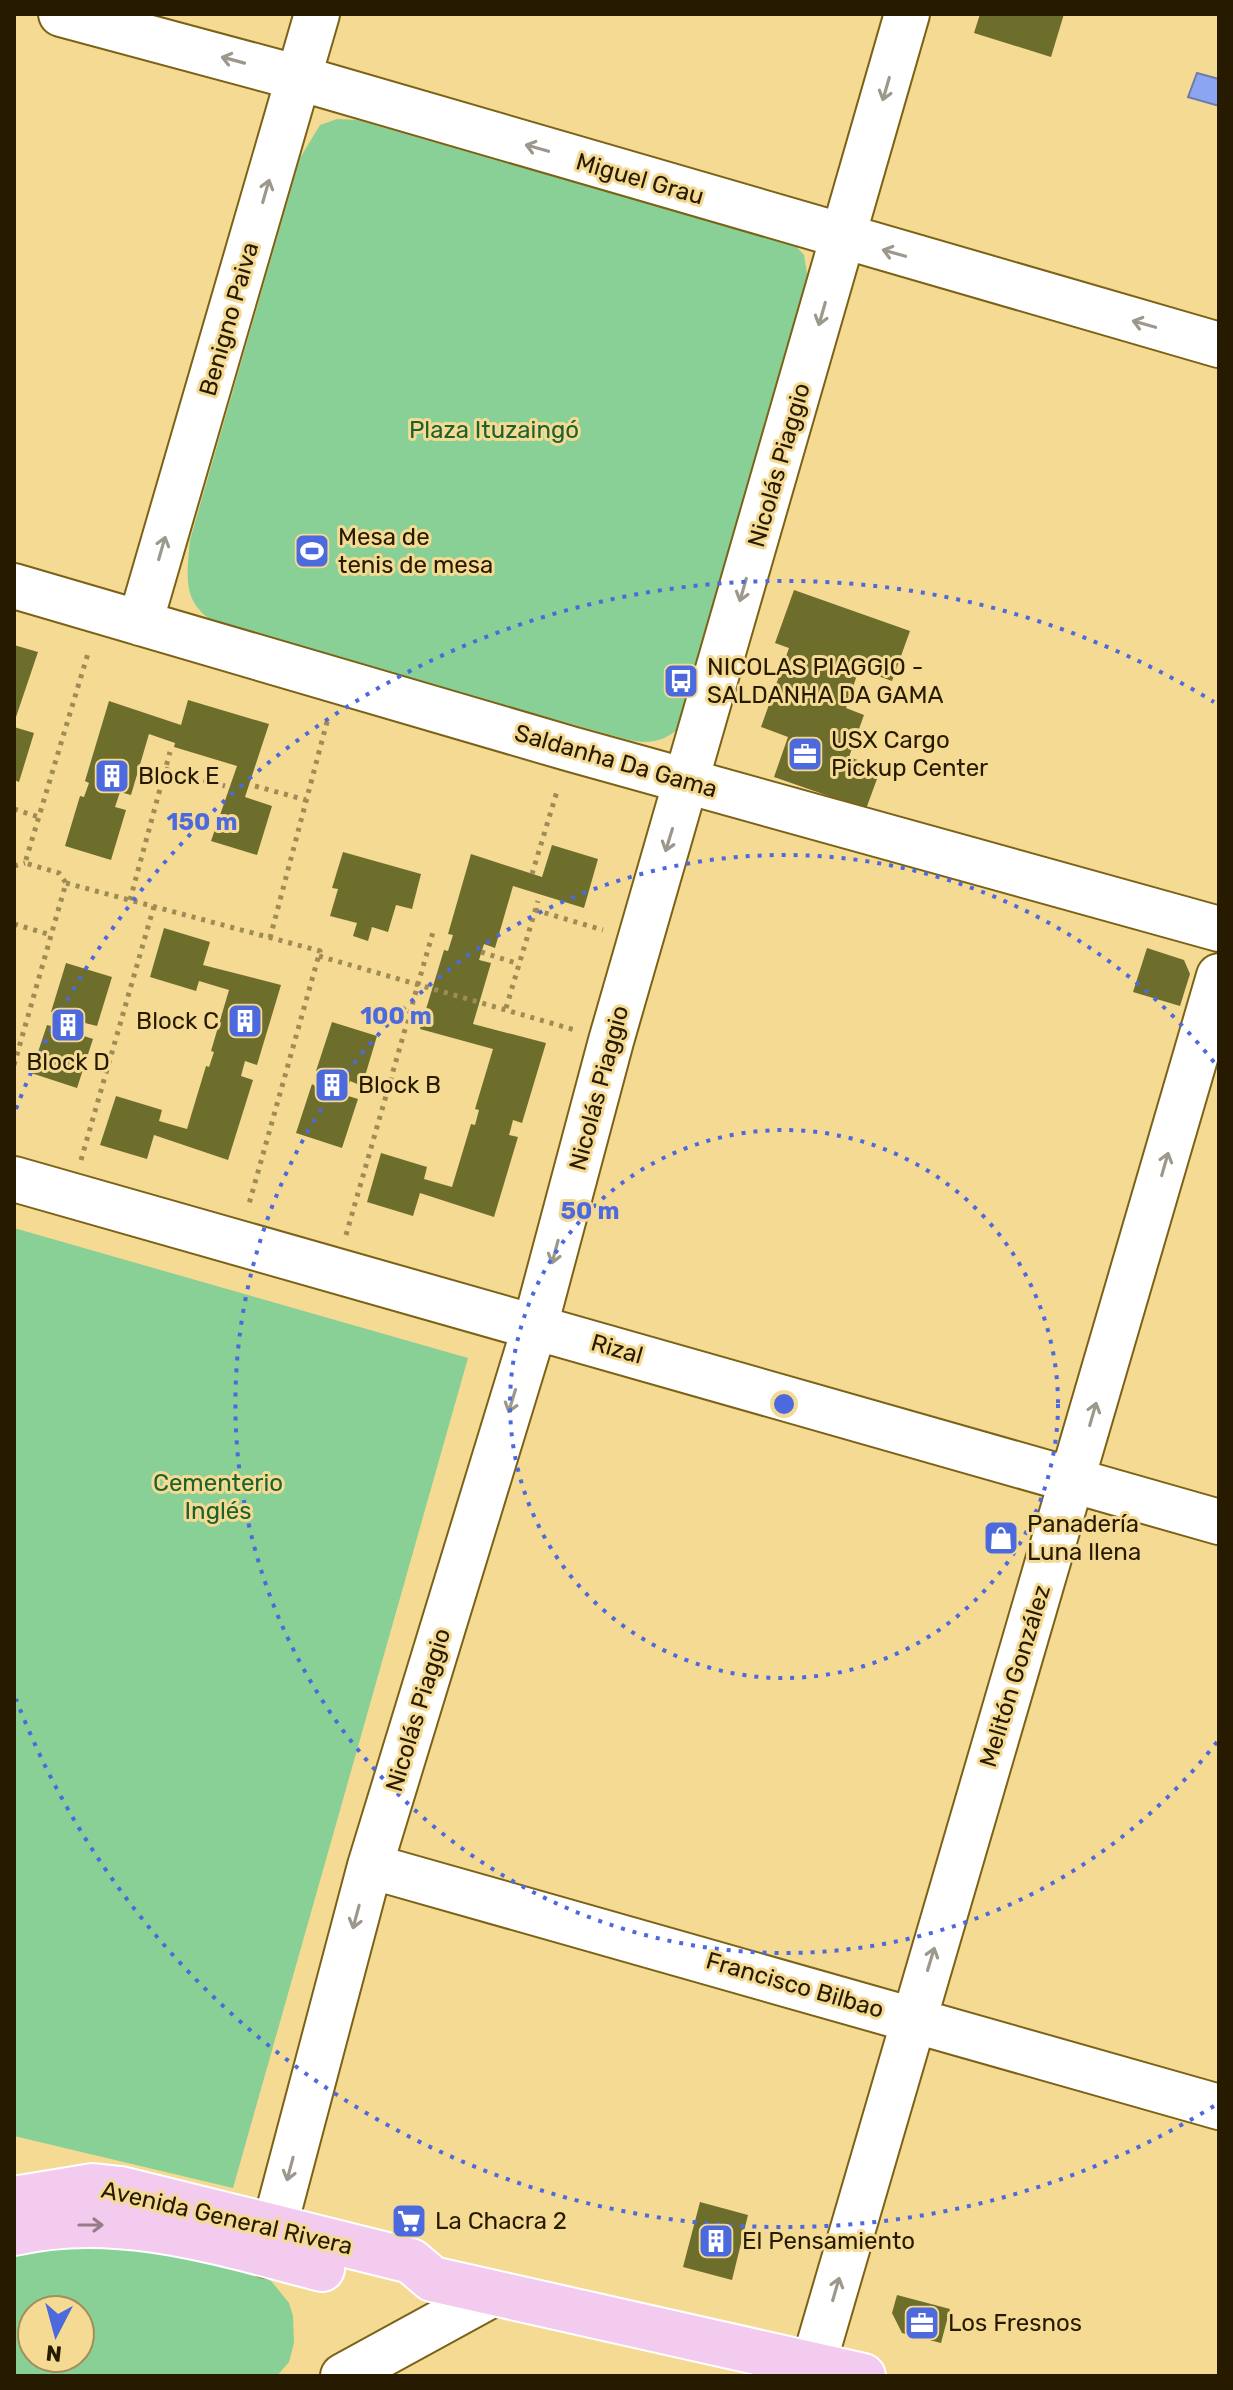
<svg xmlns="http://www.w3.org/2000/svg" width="1233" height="2390" font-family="Rubik,sans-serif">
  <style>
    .green { fill: #89d096; fill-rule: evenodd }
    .water { fill: #8ba5f2; stroke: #6d7ca9; stroke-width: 2 }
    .building { fill: #6e6e2c }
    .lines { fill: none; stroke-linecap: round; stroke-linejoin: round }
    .minor-casing { stroke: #7b6217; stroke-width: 48 }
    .major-casing { stroke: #fff; stroke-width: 48 }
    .path { stroke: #9f8b56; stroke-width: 5; stroke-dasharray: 4 6; stroke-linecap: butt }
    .minor { stroke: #fff; stroke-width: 44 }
    .major { stroke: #f2cbef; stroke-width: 44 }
    .oneway { stroke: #9d988c }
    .oneway2 { stroke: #967c83 }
    .ring { fill: none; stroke: #4c69dd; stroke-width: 4; stroke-dasharray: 4 8 }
    .labels { text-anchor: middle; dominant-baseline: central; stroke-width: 6; stroke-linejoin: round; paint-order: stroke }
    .street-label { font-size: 24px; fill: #261b00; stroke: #f5da93 }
    .park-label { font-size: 24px; fill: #1c6230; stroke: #f5da93 }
    .poi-label { font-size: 24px; fill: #261b00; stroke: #f5da93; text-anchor: start }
    .centre { fill: #4c69dd; stroke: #f5da93; stroke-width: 4 }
    .ring-label { font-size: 24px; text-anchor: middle; font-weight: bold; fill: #4c69dd; stroke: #f5da93; stroke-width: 6; stroke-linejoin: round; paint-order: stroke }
  </style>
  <rect width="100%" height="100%" fill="#f5da93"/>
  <path class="green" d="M337,119l20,1 363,104 71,17 13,14 5,30 -130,443c-15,14 -31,16 -50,12l-406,-113c-41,-21 -37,-45 -33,-87l110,-382 20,-33z
    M14,1228l454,130 -235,830 -219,-52z
    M123,2243l135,28 14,11 17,21 4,13 1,27 -5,19 -12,14h-263v-119l54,-13zM32,2310h48v48h-48z"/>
  <path class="water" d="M1197,73l22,6v27l-31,-9z"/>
  <path class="building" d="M980,14h84l-13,43 -77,-24z
    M794,590l116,41 -18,50 -33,-12 -13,39 18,7 -15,42 32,11 -15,41 -92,-32 14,-40 -27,-10 28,-79 -14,-5z
    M14,645l24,7 -23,68h-1z
    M188,700l81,24 -24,73 27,9 -15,49 -46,-14 26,-75 -63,-19 1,-4 -26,-9 -18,61 -11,-3 -5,15 11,3 -15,50 -46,-14 15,-50 4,1 5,-14 -4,-2 24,-80 72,24z
    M14,727l20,6 -15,49 -5,-2z
    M552,845l46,14 -14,49 -71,-22 -18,62 -11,-4 -5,16 12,3 -18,61 73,19 -24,80 -9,-3 -2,8 -2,7 9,2 -24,80 -74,-24 -7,23 -46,-14 14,-49 46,14 -3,12 28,8 19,-63 4,1 4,-15 -4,-1 18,-60 -73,-20 24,-79 4,1 5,-16 -5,-1 23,-80 71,23z
    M343,852l78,22 -9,35 -16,-4 -8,27 -16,-5 -4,14 -15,-5 4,-13 -27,-7 8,-27 -6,-1z
    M164,928l46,14 -7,23 78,20 -24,80 -12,-4 -4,15 12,4 -25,80 -74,-25 -7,24 -47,-14 16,-49 46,14 -3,11 28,8 19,-63 3,1 5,-15 -3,-1 18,-61 -30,-9 -3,10 -46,-14z
    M1147,948l37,12 6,14 -10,32 -47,-14z
    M66,963l46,14 -15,49 -12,-3 -4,12 12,4 -16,49 -46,-15 16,-48 4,1 5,-12 -5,-2z
    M332,1022l45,14 -15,50 -12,-5 -5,14 13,4 -16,49 -46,-15 16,-49 3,2 5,-14 -4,-1z
    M700,2202l48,13 -16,65 -49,-13z
    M897,2295l53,14 -9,34 -39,-10 -10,-20z"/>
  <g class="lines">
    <defs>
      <path id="minor" d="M61,14l238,64 920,267
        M14,586l557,163 648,180
        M140,623l177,-609
        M14,1179l1205,343
        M370,1866l849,241
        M267,2255l103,-389 165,-540 76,-285 296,-1027
        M343,2376l150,-82
        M810,2376l409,-1400"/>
      <path id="major" d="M14,2199l79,-13 28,3 290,72 21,18 431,97
        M14,2233c103,-24 208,10 308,36"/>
    </defs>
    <use href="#minor" class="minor-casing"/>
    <use href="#major" class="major-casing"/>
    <path class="path" d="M165,769l60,17
      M255,786l51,14
      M14,809l25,8
      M14,866l11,-3
      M532,874l26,-86
      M66,883l254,68 -71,253
      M130,900l40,-148
      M535,910l68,20
      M14,924l37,11
      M270,938l58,-220
      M481,952l38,12
      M319,956l256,74
      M506,1008l32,-107
      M14,1065l52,-182 -7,-10 -34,-10 64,-213
      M81,1160l73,-254
      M346,1235l87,-303"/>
    <use href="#minor" class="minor"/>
    <use href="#major" class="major"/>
  </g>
  <defs><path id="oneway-shaft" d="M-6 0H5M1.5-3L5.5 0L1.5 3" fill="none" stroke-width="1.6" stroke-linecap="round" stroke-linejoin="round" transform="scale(2)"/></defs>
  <g class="oneway">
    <use href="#oneway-shaft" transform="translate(233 60) rotate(-165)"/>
    <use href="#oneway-shaft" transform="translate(886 89) rotate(106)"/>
    <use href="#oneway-shaft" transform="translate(537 148) rotate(-164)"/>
    <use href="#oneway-shaft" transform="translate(266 191) rotate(-74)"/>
    <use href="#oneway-shaft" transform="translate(894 253) rotate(-164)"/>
    <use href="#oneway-shaft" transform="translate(822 314) rotate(106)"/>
    <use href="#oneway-shaft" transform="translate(1144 324) rotate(-164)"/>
    <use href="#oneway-shaft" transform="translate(162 548) rotate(-74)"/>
    <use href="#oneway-shaft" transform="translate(743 590) rotate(106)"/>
    <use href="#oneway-shaft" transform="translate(669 840) rotate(107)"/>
    <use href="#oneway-shaft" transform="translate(1165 1164) rotate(-74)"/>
    <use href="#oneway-shaft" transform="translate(555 1252) rotate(105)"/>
    <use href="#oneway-shaft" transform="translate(512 1401) rotate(107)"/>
    <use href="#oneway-shaft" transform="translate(1093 1414) rotate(-74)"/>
    <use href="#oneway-shaft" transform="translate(356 1917) rotate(105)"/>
    <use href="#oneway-shaft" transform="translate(931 1959) rotate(-73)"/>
    <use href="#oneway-shaft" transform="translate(290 2169) rotate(105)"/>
    <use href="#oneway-shaft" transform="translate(836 2289) rotate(-74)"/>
  </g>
  <use class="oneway2" href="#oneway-shaft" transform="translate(91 2225)"/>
  <g class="ring">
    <circle cx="784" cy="1404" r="274"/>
    <path d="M1217 1742A549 549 0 1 1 1217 1066"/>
    <path d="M1214 2106A823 823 0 0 1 16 1699M16 1109A823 823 0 0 1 1214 702"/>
  </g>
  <defs>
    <symbol id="stadium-square" viewBox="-11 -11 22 22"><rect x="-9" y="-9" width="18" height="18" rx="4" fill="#4c69dd" stroke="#f5da93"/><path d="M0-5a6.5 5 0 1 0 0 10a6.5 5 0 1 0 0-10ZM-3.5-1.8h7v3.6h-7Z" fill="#fff"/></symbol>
    <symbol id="bus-square" viewBox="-11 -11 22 22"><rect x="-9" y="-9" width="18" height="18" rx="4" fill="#4c69dd" stroke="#f5da93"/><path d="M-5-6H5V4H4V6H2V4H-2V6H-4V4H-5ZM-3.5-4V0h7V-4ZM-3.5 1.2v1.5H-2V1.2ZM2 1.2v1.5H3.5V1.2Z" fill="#fff"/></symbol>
    <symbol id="office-square" viewBox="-11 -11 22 22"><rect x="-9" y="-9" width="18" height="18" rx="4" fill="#4c69dd" stroke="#f5da93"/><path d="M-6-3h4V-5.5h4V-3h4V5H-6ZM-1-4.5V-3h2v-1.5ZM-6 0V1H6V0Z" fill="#fff"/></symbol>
    <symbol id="building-square" viewBox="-11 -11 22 22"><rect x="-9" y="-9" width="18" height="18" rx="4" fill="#4c69dd" stroke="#f5da93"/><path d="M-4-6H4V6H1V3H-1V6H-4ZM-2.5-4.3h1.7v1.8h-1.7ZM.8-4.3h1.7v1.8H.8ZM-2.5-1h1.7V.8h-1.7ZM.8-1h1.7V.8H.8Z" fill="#fff"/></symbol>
    <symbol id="shop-square" viewBox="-11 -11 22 22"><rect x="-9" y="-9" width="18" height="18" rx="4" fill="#4c69dd" stroke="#f5da93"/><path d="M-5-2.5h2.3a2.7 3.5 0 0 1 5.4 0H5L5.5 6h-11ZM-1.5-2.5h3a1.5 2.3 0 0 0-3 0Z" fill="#fff"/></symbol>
    <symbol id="supermarket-square" viewBox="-11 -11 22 22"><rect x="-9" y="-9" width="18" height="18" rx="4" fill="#4c69dd" stroke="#f5da93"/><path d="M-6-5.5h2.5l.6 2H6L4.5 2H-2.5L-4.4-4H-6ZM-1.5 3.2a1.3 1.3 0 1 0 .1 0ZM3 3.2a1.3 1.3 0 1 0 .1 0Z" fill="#fff"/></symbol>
  </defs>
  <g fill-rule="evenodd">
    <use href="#stadium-square" x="292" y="531" width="40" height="40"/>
    <use href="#bus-square" x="661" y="661" width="40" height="40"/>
    <use href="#office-square" x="785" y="734" width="40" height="40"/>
    <use href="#building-square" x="92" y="756" width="40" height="40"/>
    <use href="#building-square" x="225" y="1001" width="40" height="40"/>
    <use href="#building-square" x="48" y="1005" width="40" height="40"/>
    <use href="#building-square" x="312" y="1065" width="40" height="40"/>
    <use href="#shop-square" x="981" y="1518" width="40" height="40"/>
    <use href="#supermarket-square" x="389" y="2201" width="40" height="40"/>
    <use href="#building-square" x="696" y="2221" width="40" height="40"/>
    <use href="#office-square" x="902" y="2303" width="40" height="40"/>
  </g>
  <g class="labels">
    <g class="street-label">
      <text transform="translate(640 179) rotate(16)">Miguel Grau</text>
      <text transform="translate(229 319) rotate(-74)">Benigno Paiva</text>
      <text transform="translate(779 465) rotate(-74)">Nicolás Piaggio</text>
      <text transform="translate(616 761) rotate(16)">Saldanha Da Gama</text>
      <text transform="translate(599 1088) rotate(-75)">Nicolás Piaggio</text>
      <text transform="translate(617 1349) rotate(16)">Rizal</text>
      <text transform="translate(1015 1676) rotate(-73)">Melitón González</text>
      <text transform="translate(418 1710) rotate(-73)">Nicolás Piaggio</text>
      <text transform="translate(795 1985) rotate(16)">Francisco Bilbao</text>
      <text transform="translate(227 2218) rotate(13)">Avenida General Rivera</text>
    </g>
    <g class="park-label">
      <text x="494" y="430">Plaza Ituzaingó</text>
      <text x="218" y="1483">Cementerio<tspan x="218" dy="28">Inglés</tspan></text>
    </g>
    <g class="poi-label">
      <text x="338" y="537">Mesa de<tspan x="338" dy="28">tenis de mesa</tspan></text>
      <text x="707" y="667">NICOLAS PIAGGIO -<tspan x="707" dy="28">SALDANHA DA GAMA</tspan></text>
      <text x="831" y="740">USX Cargo<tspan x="831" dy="28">Pickup Center</tspan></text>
      <text x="138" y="776">Block E</text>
      <text x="219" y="1021" text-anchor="end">Block C</text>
      <text x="68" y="1062" text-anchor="middle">Block D</text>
      <text x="358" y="1085">Block B</text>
      <text x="1027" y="1524">Panadería<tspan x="1027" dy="28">Luna llena</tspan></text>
      <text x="435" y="2221">La Chacra 2</text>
      <text x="742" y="2241">El Pensamiento</text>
      <text x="948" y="2323">Los Fresnos</text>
    </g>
  </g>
  <circle cx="784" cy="1404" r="12" class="centre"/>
  <g class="ring-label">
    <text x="202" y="830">150 m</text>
    <text x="396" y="1024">100 m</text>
    <text x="590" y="1219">50 m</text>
  </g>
  <rect width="1233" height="2390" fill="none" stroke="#261b00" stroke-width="32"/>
  <g transform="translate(56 2334) rotate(186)"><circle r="38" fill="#f5da93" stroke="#a28e58" stroke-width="2"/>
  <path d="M0-6L14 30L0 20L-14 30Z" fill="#4c69dd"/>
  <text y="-12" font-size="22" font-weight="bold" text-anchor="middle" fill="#261b00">N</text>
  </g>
</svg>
